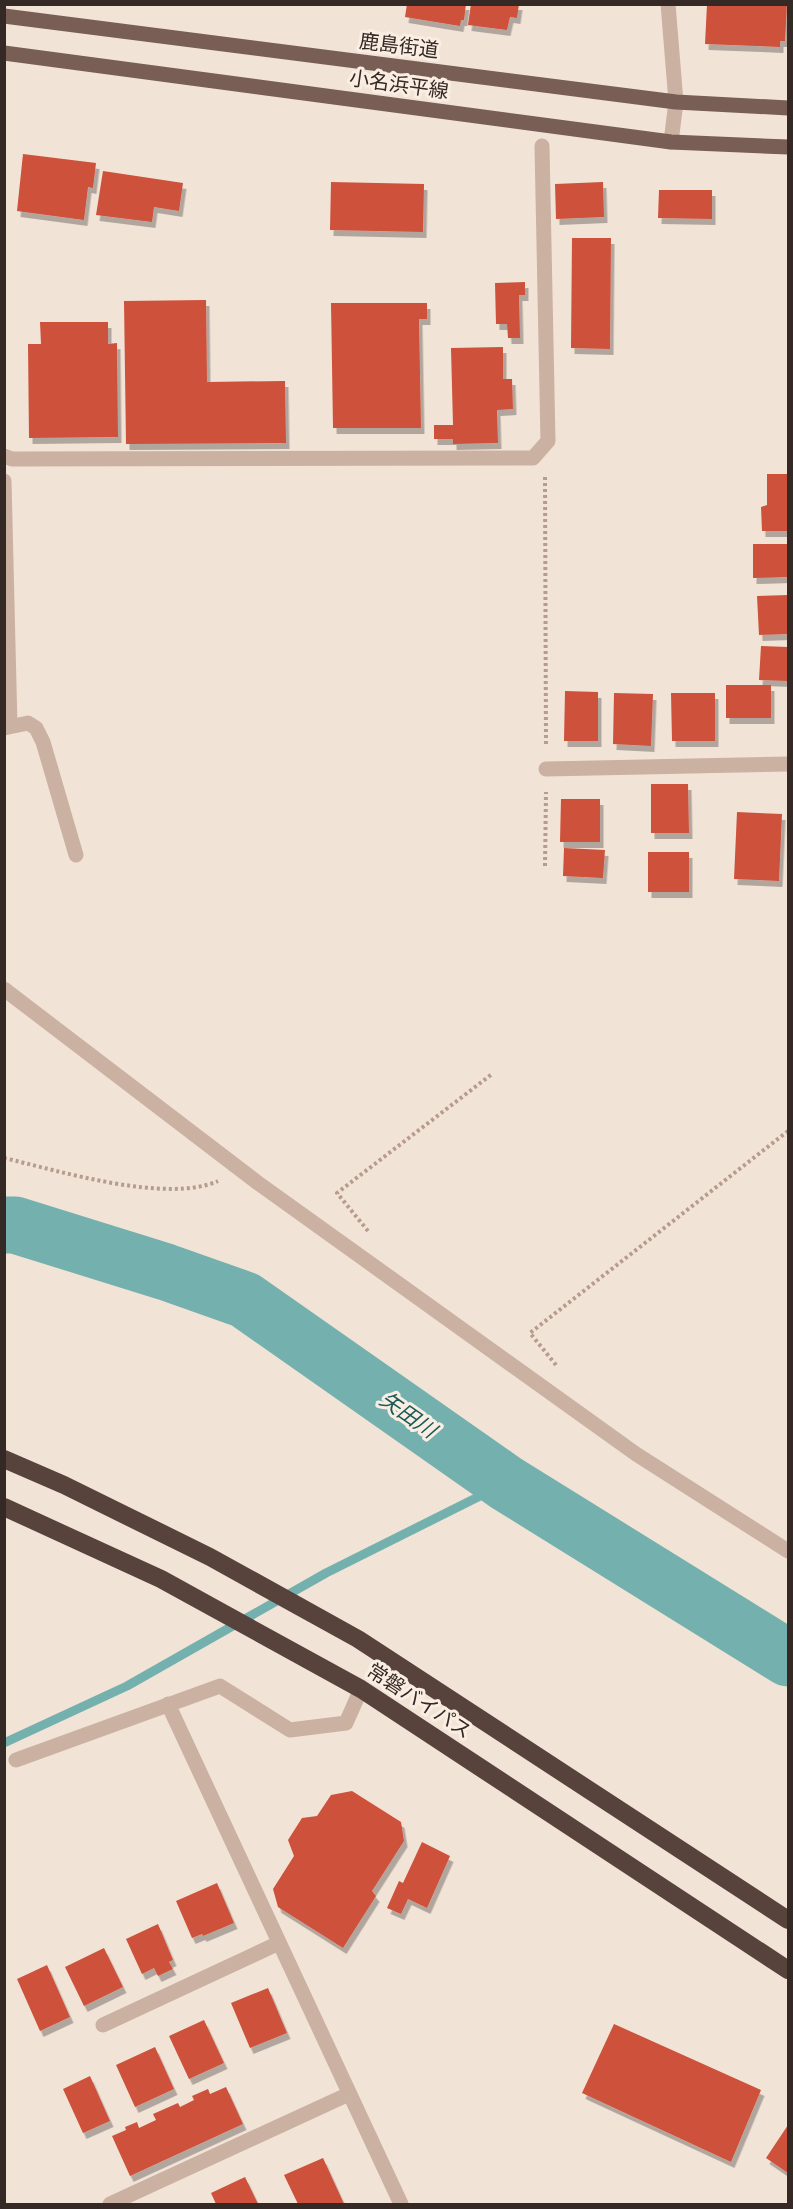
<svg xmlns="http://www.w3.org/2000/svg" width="793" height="2209" font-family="Karla,'Noto Sans JP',sans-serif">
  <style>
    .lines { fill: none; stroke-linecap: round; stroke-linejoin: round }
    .stream { stroke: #74b1ae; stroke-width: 9 }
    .river { stroke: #74b1ae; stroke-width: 57 }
    .building { fill: #cd513a; filter: url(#shadow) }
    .path { stroke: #b79b8d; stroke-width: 4; stroke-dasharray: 3 3; stroke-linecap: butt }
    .minor { stroke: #cbb1a2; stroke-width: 15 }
    .major { stroke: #785e55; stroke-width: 15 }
    .highway { stroke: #57423c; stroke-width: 18 }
    .labels { text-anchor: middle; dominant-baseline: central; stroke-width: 6; stroke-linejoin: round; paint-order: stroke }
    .street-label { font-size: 20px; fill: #352925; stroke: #faeee3 }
    .water-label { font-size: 21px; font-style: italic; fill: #195957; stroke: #faeee3 }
  </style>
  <defs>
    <filter id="shadow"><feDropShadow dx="3.5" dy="6" stdDeviation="0" flood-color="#0004"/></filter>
  </defs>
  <rect width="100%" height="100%" fill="#f2e3d7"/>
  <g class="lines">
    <path class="stream" d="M4,1743l123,-57 199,-113 180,-90"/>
    <path class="river" d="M4,1225h11l151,47 79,28 261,183 282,175"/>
  </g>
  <path class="building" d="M407,4h59l-2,16h-3l-1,6 -55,-9z
    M471,4h48l-2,14 -7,-1 -3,13 -39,-5z
    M707,4h80l-2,37h-5v6l-75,-3z
    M23,154l73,9 -3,25 -5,-1 -4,33 -67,-9z
    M103,171l80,12 -4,28 -25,-4 -2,15 -56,-7z
    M331,182l93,2 -1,48 -93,-2z
    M603,182l1,35 -48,2 -1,-35z
    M659,190h53v29l-54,-1z
    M572,238h39l-1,111 -39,-1z
    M525,282v13h-6l1,43h-12l-1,-14h-11l-1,-41z
    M206,300l1,82 78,-1 1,62 -160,1 -2,-143z
    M331,303h96v16h-8l2,109h-88z
    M40,322h68v22l9,-1 1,94 -89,1 -1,-94h13z
    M503,347v32h9l1,30 -16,1 1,33 -45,1v-5h-19v-14h19l-2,-77z
    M767,474h21v57h-26l-1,-24 6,-2z
    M753,544h35v33l-35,1z
    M788,595v39l-29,1 -2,-39z
    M761,646l27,1v34l-29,-1z
    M726,685h45v33h-45z
    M565,691l33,1v49h-34z
    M614,693l39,1 -2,52 -38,-2z
    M671,693h44v48h-43z
    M651,784h37l1,49h-38z
    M561,799h39v43h-40z
    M737,812l45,2 -3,67 -45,-2z
    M564,848l41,2 -2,28 -40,-2z
    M648,852h41v40h-41z
    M352,1791l49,31 3,19 -32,50 4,5 -33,52 -65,-41 -5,-18 21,-33 -6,-16 14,-22 15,-2 14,-21z
    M422,1842l28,14 -23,52 -19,-9 -7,15 -14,-6 12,-27 4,2z
    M217,1883l17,40 -31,13 -1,-2 -10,4 -16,-37z
    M158,1924l15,36 -4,2 4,7 -15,7 -4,-8 -12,6 -16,-35z
    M104,1948l19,39 -39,19 -19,-39z
    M47,1965l23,52 -30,14 -23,-52z
    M268,1988l19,45 -37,15 -19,-45z
    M204,2020l20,43 -35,16 -20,-43z
    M614,2024l147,66 -30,72 -149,-69z
    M155,2047l19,42 -39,18 -19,-42z
    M90,2076l20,45 -27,12 -20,-44z
    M226,2087l17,37 -113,52 -18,-40 14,-6 -1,-3 12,-5 2,6 17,-8 -3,-6 25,-11 2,4 14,-7 -2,-4 16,-7 2,5z
    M788,2125v48l-22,-15z
    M323,2158l21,46h-46l-14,-29z
    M245,2177l13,27h-42l-5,-11z"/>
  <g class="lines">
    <path class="path" d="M545,477l1,268
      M545,866l1,-74
      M4,1158c56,13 162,46 214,23
      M368,1231l-31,-38 155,-119
      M556,1365l-26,-32 258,-202"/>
    <path class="minor" d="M668,4l8,98 -5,40
      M4,456l8,3 521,-1 15,-17 -6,-295
      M4,481l6,245
      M4,728l24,-5 8,5 7,14 33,113
      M546,769l242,-5
      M4,989l254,194 378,271 152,97
      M168,1704l233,500
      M16,1760l204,-74 70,44 56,-7 15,-34
      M103,2025l176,-82
      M110,2204l239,-110"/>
    <path class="major" d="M4,16l672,86 112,6
      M4,53l667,89 117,5"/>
    <path class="highway" d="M4,1459l60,26 146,72 148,82 430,281
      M4,1507l157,72 200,110 427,281"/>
  </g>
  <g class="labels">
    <g class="street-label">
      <text transform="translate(399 46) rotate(7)">鹿島街道</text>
      <text transform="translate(399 85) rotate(8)">小名浜平線</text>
      <text transform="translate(419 1701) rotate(33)">常磐バイパス</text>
    </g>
    <g class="water-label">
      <text transform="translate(408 1415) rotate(35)">矢田川</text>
    </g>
  </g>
  <rect width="793" height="2209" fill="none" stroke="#352925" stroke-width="12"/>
</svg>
